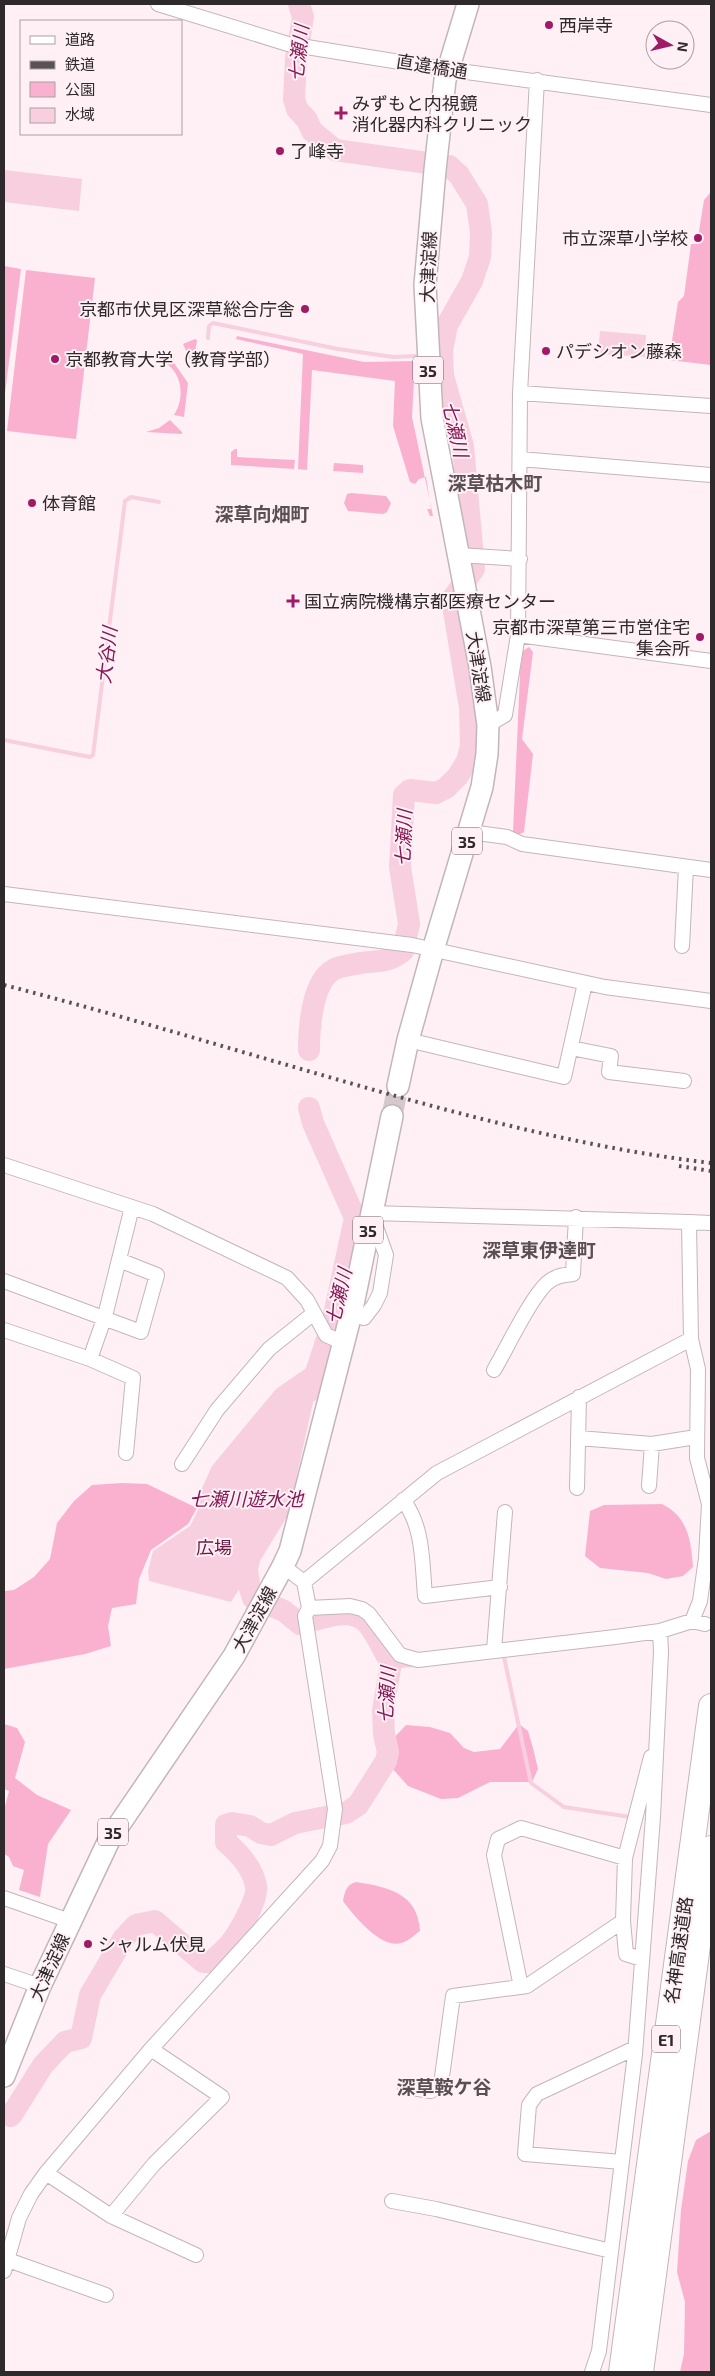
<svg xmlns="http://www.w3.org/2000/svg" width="715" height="2376" font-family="'Exo 2','Noto Sans JP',sans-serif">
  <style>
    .green { fill: #f9b1cf }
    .water { fill: #f7cfdf }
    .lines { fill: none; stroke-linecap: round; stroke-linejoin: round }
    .stream { stroke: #f7cfdf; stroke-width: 4 }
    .river { stroke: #f7cfdf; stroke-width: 22 }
    .primary-tunnel { stroke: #d4c8cd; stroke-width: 21; stroke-dasharray: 21 11; stroke-linecap: butt }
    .minor-casing { stroke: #c3b6bb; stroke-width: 16 }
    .primary-casing { stroke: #c3b6bb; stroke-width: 24 }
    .motorway-casing { stroke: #c3b6bb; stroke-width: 26 }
    .minor { stroke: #fff; stroke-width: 14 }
    .primary { stroke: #fff; stroke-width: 21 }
    .motorway { stroke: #fff; stroke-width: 24 }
    .rail { stroke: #585254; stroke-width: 4; stroke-dasharray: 2.5 5; stroke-linecap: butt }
    .poi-dot { fill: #a11a67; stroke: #fef0f5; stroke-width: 2 }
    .labels { text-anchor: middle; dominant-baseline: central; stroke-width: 4; stroke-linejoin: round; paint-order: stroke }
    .shield { fill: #fef0f5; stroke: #6c6568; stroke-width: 1 }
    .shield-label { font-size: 16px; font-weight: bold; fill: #2e292b }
    .poi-label { font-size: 18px; fill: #2e292b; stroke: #fef0f5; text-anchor: start }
    .street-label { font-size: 18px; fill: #2e292b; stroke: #fef0f5 }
    .park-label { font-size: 18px; fill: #6a1844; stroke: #fef0f5 }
    .water-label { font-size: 19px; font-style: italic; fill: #871a56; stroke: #fef0f5 }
    .neighbourhood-label { font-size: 19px; font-weight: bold; fill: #5a4f53; stroke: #fef0f5 }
  </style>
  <rect width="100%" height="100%" fill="#fef0f5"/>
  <path class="green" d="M711,192v173l-42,-5 9,-58 6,-6 7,-52h6l7,-44z
    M4,266l17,3 -17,132z
    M26,270l69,8 -19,161 -69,-8z
    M237,336l127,26 51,-1 -3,56 21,99h-3l-3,-7h4l-5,-32 -7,2 -4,5 -5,-2 -17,-56 2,-45 -83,-11 -5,100 -9,-1 5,-115 -67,-15z
    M195,339l2,1 -3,21 -3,1 -8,-18z
    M161,353l13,2v8l14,20 -4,34 -10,-2c12,-18 8,-46 -14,-55z
    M170,420l12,12v2l-36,-2 13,-4z
    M235,449h2v8l58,3 -1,9 -63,-4v-13z
    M334,463l29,2v8l-30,-2z
    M351,493l35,3 5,7 -4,9 -4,2 -35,-3 -4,-8 3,-9z
    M529,647l4,5 -11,87 11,15 -9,78 -6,3 -5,-3 8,-180z
    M122,1483l25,1 50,24 -9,16 -37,26 -12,29 -3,25 -24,4 -4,18 3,20 -26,8 -81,15v-78l10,-1 20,-13 16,-18 7,-36 17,-22 18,-16z
    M662,1504c26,13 29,36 31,63l-10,9 -17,3 -18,-6 -48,-5 -15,-12 5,-45 14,-6z
    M4,1724l13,4 8,14 -10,36 22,17 34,15 -23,34 -8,53 -21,-7 5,-20 -11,-4 -4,-9 -5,-3v-44l5,-19 -5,-2z
    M519,1724l9,7 5,17 5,21 -6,13h-42l-32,16 -17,1 -33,-13 -18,-20 2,-26 14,-15 24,2 20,6 14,15 10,4 26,-3z
    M356,1882c32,5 62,11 64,49 -5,3 -10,9 -16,11 -21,10 -50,-26 -61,-41 2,-10 3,-16 13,-19z
    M711,2131v241h-31l4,-18 1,-52 -8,-30 4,-62 7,-49 8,-21z"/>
  <path class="water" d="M4,170l78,9 -3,32 -75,-9z
    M600,331l46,4 -1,22 -47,-3z
    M315,1362l13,4 -12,23 -28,126 -28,46 -2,9 2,12 -19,4 -10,16 -82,-21 -1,-10 5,-20 37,-25 9,-18 -1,-11 14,-31 64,-77z"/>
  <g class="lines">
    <path class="stream" d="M208,338l1,-12 4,-3 125,26 55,8 23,-1
      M4,740l86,17 3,-2 32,-254 6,-4 28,5
      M504,1657l27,126 33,24 67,10
      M391,1663l5,3 20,-1"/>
    <path class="river" d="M299,4l4,13 -7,42 -2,40 3,10 10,11 5,11 23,19 114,16 10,9 18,29 4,29 -1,24 -8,24 -25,44 -5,26 1,25 20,70 11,123 -22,30 18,109 1,38 -4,15 -9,15 -12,12 -10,5 -26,-3 -6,5 -4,72 9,57 -6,27c-17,13 -24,9 -43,12 -8,2 -20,3 -27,7 -21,12 -24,58 -24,80
      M309,1108l4,15 42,95 -23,106 -22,67
      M5,2114l6,2 32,-51 22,-23 16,-4 9,-43 33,-56 13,-14 19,-4 48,41h8c6,-6 12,-11 17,-16 9,-10 31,-47 28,-60 -3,-17 -17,-33 -30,-44v-17l6,-2 18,3 11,7 10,2 24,-12 51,-10 12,-8 28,-44 2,-9 -4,-18 -1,-24 8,-47c-8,-12 -14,-29 -24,-40 -18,-18 -46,-4 -67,1l-16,-13 -31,-13 -8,-24 4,-20"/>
    <path class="primary-tunnel" d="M392,1116l6,-30"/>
    <defs>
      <path id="minor" d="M158,4l130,40 149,24 274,37
        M520,393l191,13
        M520,459l191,16
        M458,555l62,4
        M518,635l193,26
        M488,725l17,-10 13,-80 2,-242 17,-313
        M470,832l37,5 15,7 189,26
        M4,894l408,51 193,42 106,14
        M682,946l4,-79
        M408,1040l156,37 21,-94
        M571,1048l40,8 -2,16 75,9
        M4,1165l149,49 134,64 20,22 19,35 18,8
        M4,1281l137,51 16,-57 -38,-15
        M351,1314l13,4 10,-13 6,-12 6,-38 -15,-42 318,9
        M4,1330l86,29 43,19 -7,75
        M90,1359l15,-43 27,-109
        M494,1370c13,-22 36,-71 53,-87 8,-7 16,-8 26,-9l3,-57
        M579,1438l73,6 44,-7
        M182,1464l35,-54 52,-61 45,-36
        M649,1486l3,-42
        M577,1488l2,-91
        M403,1500c21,27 19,64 22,96l75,-9
        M304,1582l133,-109 254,-134
        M309,1608l41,-2 12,3 7,5 31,41 18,5 197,-23 45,-6 32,-10 13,3
        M692,1621l8,-20 6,-43 3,-54 -12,-46 1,-89 -7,-30 -2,-117 22,1
        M494,1650l11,-138
        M4,1898l66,23
        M642,1959l-16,-5 -3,-33 2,-63 26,-101
        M4,1974l36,12
        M521,1987l-27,-132 4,-16 23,-11 104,30
        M405,2087l26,4 10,-7 12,-88 74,-10 96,-65
        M622,2162l-97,-8 4,-49 8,-11 98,-46
        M46,2173l65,43 43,-52 68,-67 -71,-48
        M392,2201l44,8 175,42
        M111,2216l85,39
        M8,2260l98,35
        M4,2271l15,-53 12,-24 15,-21 105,-124 171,-188 8,-15 5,-37 -30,-193 4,-8 -5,-26 -21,-16
        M592,2372l7,-21 36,-297 18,-237 8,-165 -1,-21"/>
      <path id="primary" d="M398,1086l10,-46 25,-90 49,-163 5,-33 1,-29 -8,-58 -48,-249 -7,-133 10,-115 10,-90 23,-76
        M4,2076l36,-90 70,-148 124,-182 49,-90 7,-15 61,-237 41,-198"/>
      <path id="motorway" d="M621,2372l90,-666
        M641,2372l70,-524"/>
    </defs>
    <use href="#minor" class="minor-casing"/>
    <use href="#primary" class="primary-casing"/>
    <use href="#motorway" class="motorway-casing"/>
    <use href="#minor" class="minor"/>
    <use href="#primary" class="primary"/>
    <use href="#motorway" class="motorway"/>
    <path class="rail" d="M4,985c89,23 177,49 266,75 145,42 290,85 441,103
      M679,1166l32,5"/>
  </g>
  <g class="poi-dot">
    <circle cx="549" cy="25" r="5"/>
    <path d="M338.5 105.5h5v5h5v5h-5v5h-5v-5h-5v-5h5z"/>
    <circle cx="280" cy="151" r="5"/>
    <circle cx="698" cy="238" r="5"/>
    <circle cx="305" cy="309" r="5"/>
    <circle cx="546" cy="351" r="5"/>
    <circle cx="55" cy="359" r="5"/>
    <circle cx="32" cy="503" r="5"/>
    <path d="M290.5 593.5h5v5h5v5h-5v5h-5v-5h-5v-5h5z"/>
    <circle cx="700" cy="637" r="5"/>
    <circle cx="88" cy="1944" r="5"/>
  </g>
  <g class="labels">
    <g class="shield">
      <rect x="413" y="356.5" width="30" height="27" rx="4"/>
      <rect x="452" y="827.5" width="30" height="27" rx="4"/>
      <rect x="353" y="1216.5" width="30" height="27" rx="4"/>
      <rect x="98" y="1818.5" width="30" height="27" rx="4"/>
      <rect x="652" y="2025.5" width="28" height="27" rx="4"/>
    </g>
    <g class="shield-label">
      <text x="428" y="370">35</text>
      <text x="467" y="841">35</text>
      <text x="368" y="1230">35</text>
      <text x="113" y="1832">35</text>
      <text x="666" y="2039">E1</text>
    </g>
    <g class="poi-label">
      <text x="559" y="25">西岸寺</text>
      <text x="352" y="103">みずもと内視鏡<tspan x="352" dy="21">消化器内科クリニック</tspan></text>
      <text x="290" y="151">了峰寺</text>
      <text x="688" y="238" text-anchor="end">市立深草小学校</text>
      <text x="295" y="309" text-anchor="end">京都市伏見区深草総合庁舎</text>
      <text x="556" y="351">パデシオン藤森</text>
      <text x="65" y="359">京都教育大学（教育学部）</text>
      <text x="42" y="503">体育館</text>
      <text x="304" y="601">国立病院機構京都医療センター</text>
      <text x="690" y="627" text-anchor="end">京都市深草第三市営住宅<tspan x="690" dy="21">集会所</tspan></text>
      <text x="98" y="1944">シャルム伏見</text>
    </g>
    <g class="street-label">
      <text transform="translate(432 66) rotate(9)">直違橋通</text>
      <text transform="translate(428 267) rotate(-88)">大津淀線</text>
      <text transform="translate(479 667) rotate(81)">大津淀線</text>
      <text transform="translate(254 1619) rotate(-61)">大津淀線</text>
      <text transform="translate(678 1950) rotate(-82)">名神高速道路</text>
      <text transform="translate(49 1967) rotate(-66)">大津淀線</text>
    </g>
    <g class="park-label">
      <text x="214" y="1547">広場</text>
    </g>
    <g class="water-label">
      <text transform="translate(298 53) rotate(-84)">七瀬川</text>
      <text transform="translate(456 429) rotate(77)">七瀬川</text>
      <text transform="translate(106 655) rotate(-83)">大谷川</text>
      <text transform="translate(403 838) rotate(-88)">七瀬川</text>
      <text transform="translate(338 1296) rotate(-77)">七瀬川</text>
      <text x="246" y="1498">七瀬川遊水池</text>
      <text transform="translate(386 1695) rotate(-87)">七瀬川</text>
    </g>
    <g class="neighbourhood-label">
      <text x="495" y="482">深草枯木町</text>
      <text x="262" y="513">深草向畑町</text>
      <text x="539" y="1249">深草東伊達町</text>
      <text x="444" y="2086">深草鞍ケ谷</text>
    </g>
  </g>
  <rect width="715" height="2376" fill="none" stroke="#2e292b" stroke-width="10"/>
  <rect x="20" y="20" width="162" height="115" fill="#fef0f5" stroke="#aba0a4"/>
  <rect x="30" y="36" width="25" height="8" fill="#ffffff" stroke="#aba0a4"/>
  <text x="65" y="45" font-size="15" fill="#2e292b">道路</text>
  <rect x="30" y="61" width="25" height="8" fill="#585254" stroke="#aba0a4"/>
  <text x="65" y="70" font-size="15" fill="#2e292b">鉄道</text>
  <rect x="30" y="82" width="25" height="15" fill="#f9b1cf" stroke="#aba0a4"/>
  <text x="65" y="95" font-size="15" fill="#2e292b">公園</text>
  <rect x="30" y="108" width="25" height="15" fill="#f7cfdf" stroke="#aba0a4"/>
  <text x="65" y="120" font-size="15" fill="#2e292b">水域</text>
  <g transform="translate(670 45) rotate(98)"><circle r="24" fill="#fef0f5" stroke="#aba0a4"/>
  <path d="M0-4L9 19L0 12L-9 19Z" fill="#a11a67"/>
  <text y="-8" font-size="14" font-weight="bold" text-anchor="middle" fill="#2e292b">N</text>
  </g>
</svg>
